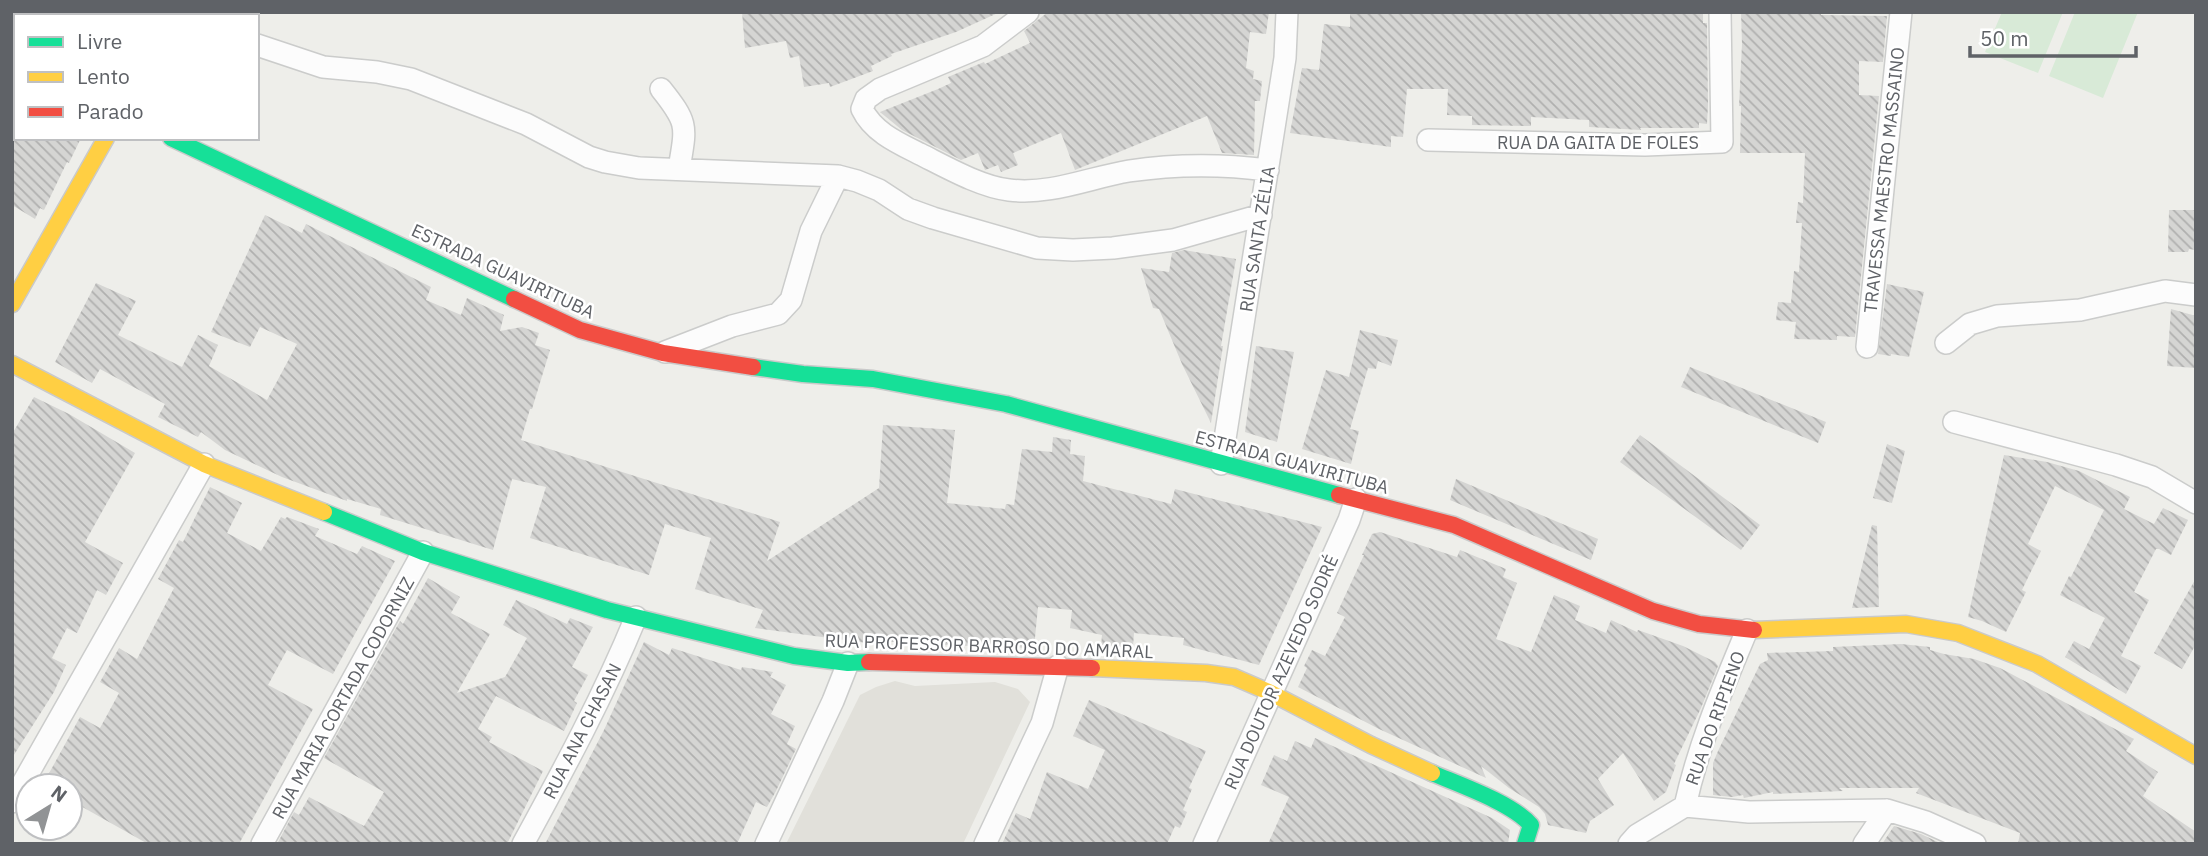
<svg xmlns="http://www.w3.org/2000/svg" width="2208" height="856" font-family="'IBM Plex Sans',sans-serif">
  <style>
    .education { fill: #e1e0da }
    .garden { fill: #d8ead7 }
    .building { fill: url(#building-back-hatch) }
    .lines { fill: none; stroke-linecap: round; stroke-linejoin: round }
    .street-casing { stroke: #cbcccb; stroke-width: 24 }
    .fast-casing { stroke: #cacaca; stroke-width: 19 }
    .slow-casing { stroke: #cacaca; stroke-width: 19 }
    .jam-casing { stroke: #cacaca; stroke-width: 19 }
    .street { stroke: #fcfcfc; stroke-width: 21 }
    .fast { stroke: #16e098; stroke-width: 16 }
    .slow { stroke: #ffcf43; stroke-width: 16 }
    .jam { stroke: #f24e42; stroke-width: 16 }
    .labels { text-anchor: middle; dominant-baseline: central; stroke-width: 5; stroke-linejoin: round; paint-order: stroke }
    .street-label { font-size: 18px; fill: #5f6267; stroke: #fff }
  </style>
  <defs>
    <pattern id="building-back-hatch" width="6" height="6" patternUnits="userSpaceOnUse" patternTransform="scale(1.75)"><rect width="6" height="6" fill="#d5d5d3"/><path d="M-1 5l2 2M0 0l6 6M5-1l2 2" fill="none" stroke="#b0b0af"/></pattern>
  </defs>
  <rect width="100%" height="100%" fill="#eeeeea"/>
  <path class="education" d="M895,681l20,5 80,-4 23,7 12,13 -67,142h-177l74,-149 16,-8z"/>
  <path class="garden" d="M2002,12h61l-25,61 -53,-21z
    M2075,12h63l-35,86 -54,-22z"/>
  <path class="building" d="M742,12h258l-44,20 -65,22 1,2 -21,10 2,5 -43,16 -1,-4 -25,4 -5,-31 -9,2 -4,-17 -41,7z
    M1048,12h221l-3,22 -16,-2 -4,36 8,3 -1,8 9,2 -2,20h-5l-1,54 -32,-2 -15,-37 -132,54 -14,-37 -48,20 5,12 -17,7 -3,-7 -13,5 -7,-17 -17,7 -59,-30 -22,-18 58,-23 13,-6 -3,-6 36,-15 1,2 45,-21 -6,-12z
    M1350,12h353v11h4l1,82 -1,19 -8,-1v5h-59l1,2 -52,-3v-7l-58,-3v9l-59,-1v-9l-25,-1 1,-26h-41l-4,48 -12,-1v11l-101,-14 12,-65 17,2 5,-46 26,3z
    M1741,12h80v3l66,1 -4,46 -24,-1v34l20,1 -24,241 -18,-1v4l-43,-1 2,-17 -20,-2 2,-18 13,1 3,-32 5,1 3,-49h-6l2,-21 5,1 2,-50h-65l1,-47h-2l3,-62z
    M12,138h69l-12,25 -2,-1 -23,48 -4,-2 -5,11 -23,-14z
    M2169,210h27v40l-7,-1 -1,3h-20z
    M265,215l37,18 4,-9 125,63 -5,13 35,15 6,-17 37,17 -4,16 22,-4 17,6 -4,12 15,5 -18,59h-2l-9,31 259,82 -13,39 112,-73 4,-63 72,5 -8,73 58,6 1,-5 8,1 8,-56 30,3 1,-15 18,3 -1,14 15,2 -2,25 88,23 4,-15 147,38 -63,138 -76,-20 1,-7 -50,-5 -1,14 -32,-1 1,-11 -32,-7 2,-18 -34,-3 -4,41 -122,-4 -45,-5v4l-112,-15 8,-18 -68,-21 16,-51 -46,-14 -16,51 -119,-37 16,-51 -34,-8 -19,71 -113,-35 1,-6 -34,-10v2l-65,-24 -57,-27 -24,-18 -3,5 -40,-20 7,-13 -65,-35 -8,14 -37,-21 41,-79 40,18 -18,34 64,32 16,-32 20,10 -9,21 58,34 30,-56 -37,-17 -10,20 -39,-15z
    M1184,250l52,9 -15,87h2l-12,77 -29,-59 -23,-55 -6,-1 -12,-40 28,4 3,-19z
    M1887,284l37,8 -15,65 -18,-3v2l-13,-2z
    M2171,309l25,7v52l-29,-2z
    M1360,330l38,10 -7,26 -13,-5 -2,8 -8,-1 -18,61 9,2 -8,33 -49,-15 24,-79 23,7z
    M1256,346l38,6 -17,90 -32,-10z
    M1690,367l136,55 -8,21 -137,-56z
    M34,397l35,17 66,39 -50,89 38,21 -17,32 -9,-5 -20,43 -10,-5 -15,30 14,7 -12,27 -42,66v-324z
    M1640,435l120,90 -19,25 -121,-88z
    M1887,444l18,7 -13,52 -19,-5z
    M2004,455l43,7 32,9 51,26 -6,12 30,15 9,-16 25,12 -17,35 -12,-6h-3l-22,43 15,8 -28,56 20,10 -15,28 -61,-37 9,-16 15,8 16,-31 -45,-23 9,-19 2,1 33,-67 -49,-24 -27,58 13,7 -19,39 4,2 -20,40 -24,-11 -14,-4z
    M1456,479l142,60 -7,21 -141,-60z
    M210,487l32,16 -15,30 34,18 20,-34 4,2 2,-2 32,12 -4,7 42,18 5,-8 33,15 -62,113 -46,-24 -19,35 45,24 -74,135h-91l-78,-44v-14h-28l38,-69 20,11 19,-35 -19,-11 19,-34 18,11 37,-71 -16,-9 21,-39 4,2z
    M1872,525l5,1 2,81 -27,1z
    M1380,532l77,25 3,-7 46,19 -3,8 14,6 -21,56 35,13 23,-57 26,11 -5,14 31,13 5,-13 26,12 1,-2 45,16 32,16 3,4 -17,42 -27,56 2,1 -10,27 -12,9 -31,-48 -25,26 16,26 -24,16 -4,12 -38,-8 -3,-11 -6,-7 -30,-19 -28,-22 5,12 -107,-49 -81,-42 9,-19 -3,-2 8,-16 13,6 20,-39 -8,-4 27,-58h-2l10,-21z
    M428,578l32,19 -9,16 39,21 -33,59 48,-16 22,-39 -24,-13 13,-25 51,24 3,-6 23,9 -21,40 16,8 -14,26 3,2 -13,28 -68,-35 -18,33 14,8 -3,5 54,29 -36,73h-230l17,-32 5,3 10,-18 55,29 20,-34 -60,-34 76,-137 3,3z
    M2196,578v66l-14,25 -28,-16z
    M644,642l25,13 3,-7 69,22 1,-3 31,5 -3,5 16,8 -15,29 24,12 -8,18 9,5 -20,42 -9,16 -11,-5 -19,42h-192l59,-114z
    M1901,644l29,3v3l14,4 30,5 26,9 134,71 -8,12 32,21 -15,24 53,36v12h-178l2,-11 -104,-40 3,-5h-80l4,3 -70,3v-2l-29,6 -1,-3 -11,2 -19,-2v-32l5,-12 42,-87 8,-4 -1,-7 66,-2v-4z
    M1089,700l117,51 -17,37 3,1 -9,21 4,2 -7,16 -5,-2 -8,18h-165l14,-31 14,6 17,-47 41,17 17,-39 -32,-14z
    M1315,738l177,80 18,12 -2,14h-240l21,-47 -28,-12 13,-30 13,6 8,-20 16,7z
    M1894,826l27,8 21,10h-60z"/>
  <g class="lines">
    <defs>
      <path id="street" d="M161,12l12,4
        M1028,12l-45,34 -103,43 -14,10 -4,10c11,23 36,34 58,45 26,13 61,33 89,36 42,5 79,-12 120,-19 47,-7 92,-7 139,-1
        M229,16l1,-4
        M257,45l66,22 54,5 34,7 115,45 63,33 16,5 34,6 199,8 19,5 22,9 29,19 25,9 104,30 36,2 40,-2 60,-8 88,-25
        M661,89c28,35 25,37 18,80
        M1428,140l217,5 77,-3 -2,-130
        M1946,343l24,-19 27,-8 83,-6 85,-19 31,4
        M1867,347l34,-335
        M665,352l67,-26 46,-12 13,-14 20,-69 27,-55
        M1954,422l162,43 36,12 44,26
        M1221,464l64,-406 2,-46
        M12,802l192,-338
        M1685,806c14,-63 37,-116 62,-176
        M262,844l161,-292
        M523,844c41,-75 81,-149 113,-227
        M766,844l67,-143 15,-38
        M985,844l57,-121 16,-57
        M1204,844l145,-324 7,-21
        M1629,844l8,-9 48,-29 64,6 138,-2 39,12 49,22
        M1864,844l23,-34"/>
      <path id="fast" d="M171,138l343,161
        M753,367l50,7 70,5 133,25 333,91
        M324,512l99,40 184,58 187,46 54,7 21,-1
        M1432,773c28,12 80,30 99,52l-6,19"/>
      <path id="slow" d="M12,79l4,1
        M12,304l94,-166
        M12,364l192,100 120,48
        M1754,630l152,-6 52,9 79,31 159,92
        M1092,668l114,5 28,4 37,16 100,52 61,28"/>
      <path id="jam" d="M514,299l66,31 83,23 90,14
        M1339,495l115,30 199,86 46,13 55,6
        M869,662l223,6"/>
    </defs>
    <use href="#street" class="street-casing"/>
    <use href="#fast" class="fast-casing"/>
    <use href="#slow" class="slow-casing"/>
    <use href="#jam" class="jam-casing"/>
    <use href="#street" class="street"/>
    <use href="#fast" class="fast"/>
    <use href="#slow" class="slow"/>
    <use href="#jam" class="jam"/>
  </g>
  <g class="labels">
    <g class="street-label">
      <text x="1598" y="142">RUA DA GAITA DE FOLES</text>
      <text transform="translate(1884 180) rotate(-84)">TRAVESSA MAESTRO MASSAINO</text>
      <text transform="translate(1257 239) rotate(-81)">RUA SANTA ZÉLIA</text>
      <text transform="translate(503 271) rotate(25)">ESTRADA GUAVIRITUBA</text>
      <text transform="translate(1292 462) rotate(15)">ESTRADA GUAVIRITUBA</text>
      <text transform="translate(989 646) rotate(2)">RUA PROFESSOR BARROSO DO AMARAL</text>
      <text transform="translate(1281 672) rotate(-66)">RUA DOUTOR AZEVEDO SODRÉ</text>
      <text transform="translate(343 698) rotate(-61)">RUA MARIA CORTADA CODORNIZ</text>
      <text transform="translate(1715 718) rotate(-70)">RUA DO RIPIENO</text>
      <text transform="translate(582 731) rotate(-63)">RUA ANA CHASAN</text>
    </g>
  </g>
  <rect width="2208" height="856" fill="none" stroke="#5f6267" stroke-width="28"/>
  <rect x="14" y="14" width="245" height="126" fill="#ffffff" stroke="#bfc0c2" stroke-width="2"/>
  <rect x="28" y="37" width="35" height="10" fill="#16e098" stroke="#bfc0c2" stroke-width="2"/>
  <text x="77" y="49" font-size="21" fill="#5f6267">Livre</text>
  <rect x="28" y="72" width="35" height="10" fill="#ffcf43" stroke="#bfc0c2" stroke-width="2"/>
  <text x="77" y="84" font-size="21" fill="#5f6267">Lento</text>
  <rect x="28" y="107" width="35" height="10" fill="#f24e42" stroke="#bfc0c2" stroke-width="2"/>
  <text x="77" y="119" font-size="21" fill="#5f6267">Parado</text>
  <g transform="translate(49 807) rotate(37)"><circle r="33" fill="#ffffff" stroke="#bfc0c2" stroke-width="2"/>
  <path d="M0-5L12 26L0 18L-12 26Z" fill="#919395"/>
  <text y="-10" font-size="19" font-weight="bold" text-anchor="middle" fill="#5f6267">N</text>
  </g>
  <path d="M1970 46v10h166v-10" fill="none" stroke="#5f6267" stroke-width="3.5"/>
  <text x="1980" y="46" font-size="21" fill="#5f6267" stroke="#ffffff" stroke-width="5" paint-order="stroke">50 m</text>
</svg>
